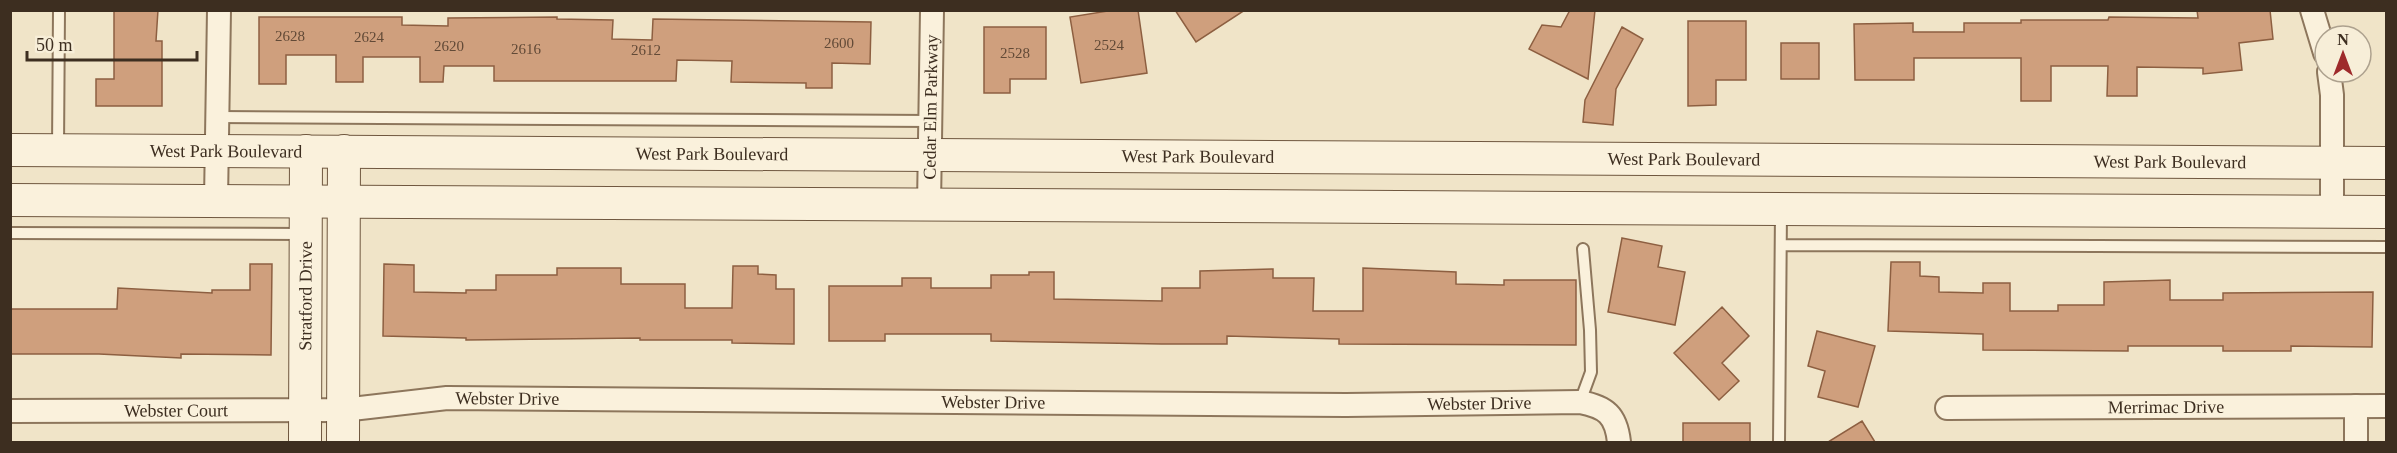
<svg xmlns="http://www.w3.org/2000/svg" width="2397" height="453" font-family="Georgia,serif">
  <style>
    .building { fill: #cf9f7d; stroke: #8d5f41; stroke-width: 1.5 }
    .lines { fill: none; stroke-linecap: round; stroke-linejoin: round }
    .lane-casing { stroke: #8d765c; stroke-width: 14 }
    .street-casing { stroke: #8d765c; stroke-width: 26 }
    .secondary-casing { stroke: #6f573f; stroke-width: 34 }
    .lane { stroke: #faf1dc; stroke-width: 10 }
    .street { stroke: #faf1dc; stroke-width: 22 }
    .secondary { stroke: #faf1dc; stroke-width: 32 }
    .labels { text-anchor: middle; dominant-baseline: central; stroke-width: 5; stroke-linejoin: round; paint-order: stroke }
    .number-label { font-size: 15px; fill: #624a37 }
    .street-label { font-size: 18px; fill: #3d2e20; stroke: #f7eed8 }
  </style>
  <rect width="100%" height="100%" fill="#f0e4c8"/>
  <path class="building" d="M114,10h44l-2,31h6v65h-66v-27h18z
    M1114,10h24l9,63 -66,10 -11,-66z
    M1175,10h70l-49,32z
    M1570,10h25l-7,69 -59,-30 13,-24 19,2z
    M2197,10h73l3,29 -34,4 3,27 -39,4v-6l-66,-1v29h-30l1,-30h-57v35h-30v-43h-107v22h-59l-1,-56 59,-1v9h51v-9h57v-3h87l1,-3 89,1z
    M259,17h143v8l46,1v-8l109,-1v2l56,1 -1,19 40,1 1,-21 218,3 -1,42 -38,-1v25h-26v-5l-75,-1 1,-21 -55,-1 -1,21h-182v-15h-50l-1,16h-23v-25h-57v25h-27v-27h-50v29h-27z
    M1688,21h58v59h-30v25l-28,1z
    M984,27h62v52h-36v14h-26z
    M1622,27l21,12 -27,50 -3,36 -30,-3 2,-22z
    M1781,43h38v36h-38z
    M1622,238l40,8 -4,21 27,5 -10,53 -67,-13z
    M1891,262h29v14l19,1v15l44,1v-10h27v28h48v-6h46v-23l66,-2v20h53v-7l150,-1 -1,55 -81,-1v5h-68v-5h-95v5l-145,-1v-16l-95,-3z
    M250,264h22l-1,91 -90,-1v4l-82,-4h-89v-45h107l1,-21 94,5v-3h38z
    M384,264l30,1v27l52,1v-3h30v-15h61v-7h64v16h64v24h47l1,-42h25v8l18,1v14h18v55l-62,-1v-3h-92v-2l-174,2v-2l-83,-2z
    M1363,268l93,4v12l48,1v-5h72v65l-237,-1v-5l-112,-3v8h-65l-171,-3v-7h-106v7h-56v-55h73v-8h29v10h60v-13h38v-3h25v27l108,2v-13h38v-17l73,-2v9h41l-1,33h50z
    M1722,307l27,29 -27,27 17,18 -20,19 -45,-47z
    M1817,331l58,15 -17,61 -40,-10 7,-26 -17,-5z
    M1862,421l13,21h-47z
    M1683,423h67v19h-67z"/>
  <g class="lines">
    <defs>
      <path id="lane" d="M217,117l714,4
        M58,148l1,-138
        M10,233l292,1
        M1781,245l605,2
        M1580,402l11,-30 -1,-42 -7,-81
        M1779,442l2,-230"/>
      <g id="street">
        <path d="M2312,10l13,43"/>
        <path d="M2329,72l3,23v116"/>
        <path d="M216,200l3,-190"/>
        <path id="s1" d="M929,205l3,-195"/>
        <path d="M2356,406v36"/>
        <path id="s2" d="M1947,408l439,-2"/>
        <path id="s3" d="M10,411l333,-1 104,-12 899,7 234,-3c26,5 36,13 39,40"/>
      </g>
      <g id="secondary">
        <path id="s4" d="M10,150l2376,13"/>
        <path d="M10,200l2376,12"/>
        <path id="s5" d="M305,442l1,-291"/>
        <path d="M343,442l1,-291"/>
      </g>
    </defs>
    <use href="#lane" class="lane-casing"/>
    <use href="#street" class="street-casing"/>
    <use href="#secondary" class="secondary-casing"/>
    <use href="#lane" class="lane"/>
    <use href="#street" class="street"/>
    <use href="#secondary" class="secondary"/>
  </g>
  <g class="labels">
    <g class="number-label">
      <text x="290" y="36">2628</text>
      <text x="369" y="37">2624</text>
      <text x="839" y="43">2600</text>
      <text x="1109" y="45">2524</text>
      <text x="449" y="46">2620</text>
      <text x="526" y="49">2616</text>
      <text x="646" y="50">2612</text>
      <text x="1015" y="53">2528</text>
    </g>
    <g class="street-label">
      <text stroke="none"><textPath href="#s1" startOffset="98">Cedar Elm Parkway</textPath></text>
      <text stroke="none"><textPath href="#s4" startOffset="216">West Park Boulevard</textPath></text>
      <text stroke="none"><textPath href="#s4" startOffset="702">West Park Boulevard</textPath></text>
      <text stroke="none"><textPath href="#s4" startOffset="1188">West Park Boulevard</textPath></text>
      <text stroke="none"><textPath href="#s4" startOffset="1674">West Park Boulevard</textPath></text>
      <text stroke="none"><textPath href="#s4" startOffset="2160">West Park Boulevard</textPath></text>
      <text stroke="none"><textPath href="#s5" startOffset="146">Stratford Drive</textPath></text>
      <text stroke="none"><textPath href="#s3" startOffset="498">Webster Drive</textPath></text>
      <text stroke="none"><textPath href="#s3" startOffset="984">Webster Drive</textPath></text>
      <text stroke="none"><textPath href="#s3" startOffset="1470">Webster Drive</textPath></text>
      <text stroke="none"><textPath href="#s2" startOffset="219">Merrimac Drive</textPath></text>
      <text stroke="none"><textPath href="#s3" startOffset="166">Webster Court</textPath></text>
    </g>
  </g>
  <rect width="2397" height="453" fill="none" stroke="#3d2e20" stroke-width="24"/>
  <g transform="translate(2343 54)"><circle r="28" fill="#f7eed8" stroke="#ada18e" stroke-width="1.5"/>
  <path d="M0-4.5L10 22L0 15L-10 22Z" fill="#9e2a2b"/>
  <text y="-9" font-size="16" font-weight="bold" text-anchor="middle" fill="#3d2e20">N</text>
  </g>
  <path d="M27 51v9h170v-9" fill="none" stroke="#3d2e20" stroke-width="3"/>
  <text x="36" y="51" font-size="18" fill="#3d2e20" stroke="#f7eed8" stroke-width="4.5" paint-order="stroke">50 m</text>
</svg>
